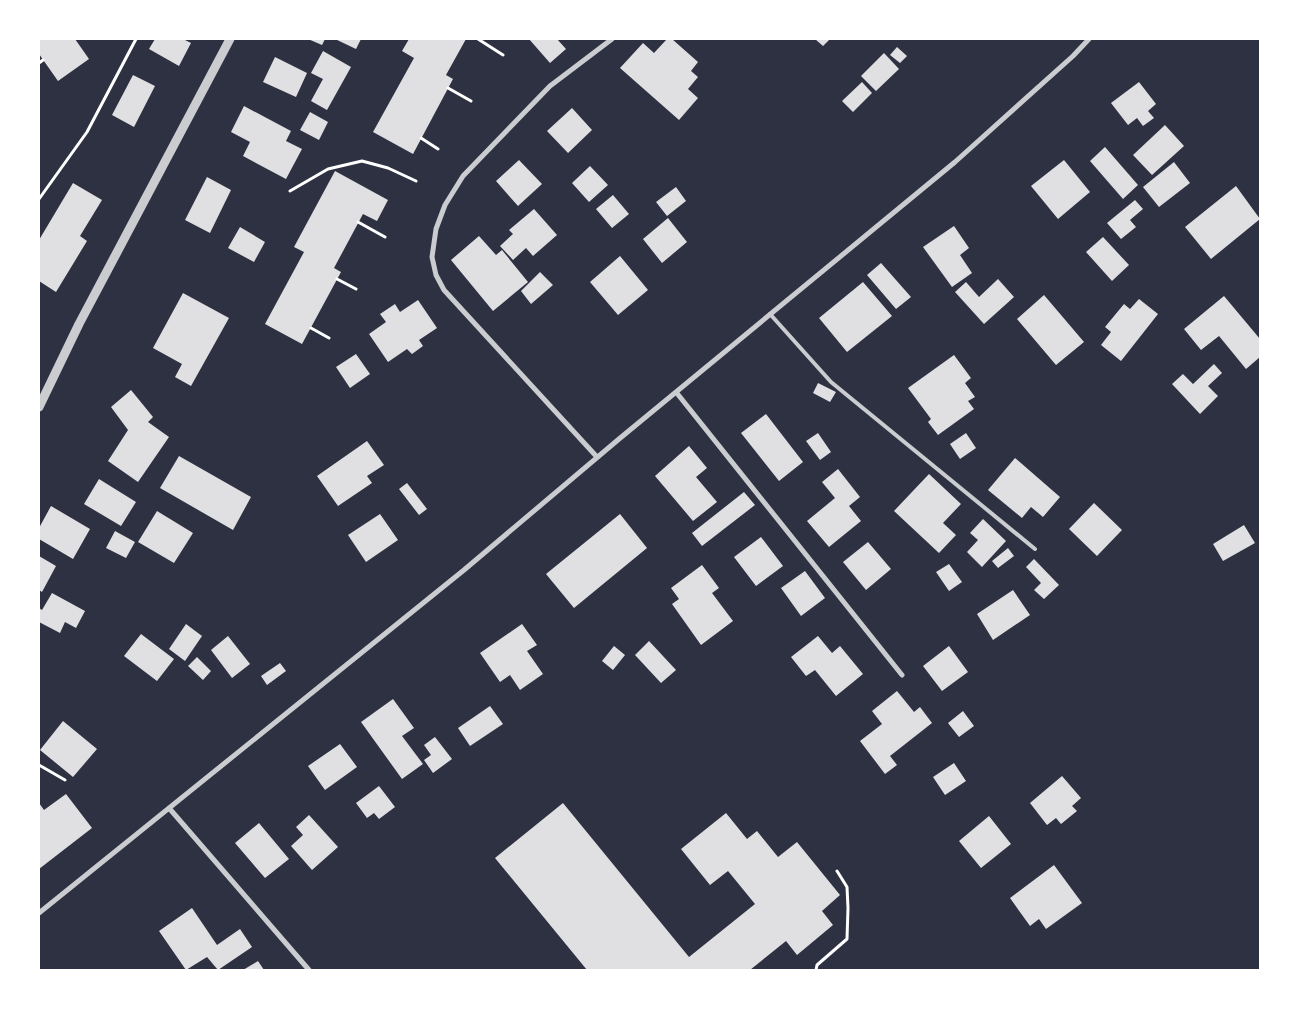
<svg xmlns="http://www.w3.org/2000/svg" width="1299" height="1009" font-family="'DM Sans',sans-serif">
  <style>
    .building { fill: #e0e0e3 }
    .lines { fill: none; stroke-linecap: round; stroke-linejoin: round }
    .path { stroke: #fff; stroke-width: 3 }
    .service { stroke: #caccd0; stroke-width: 4 }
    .minor { stroke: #caccd0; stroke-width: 5 }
    .tertiary { stroke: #caccd0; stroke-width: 9 }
  </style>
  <rect width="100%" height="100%" fill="#2d3142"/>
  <path class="building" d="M39,39h36l14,20 -31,22 -19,-27z
    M155,39h28l8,4 -12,23 -30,-17z
    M308,39h17l-3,6z
    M335,39h26l-5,10z
    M409,39h57l-20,36 7,4 -40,75 -40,-22 41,-74 -12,-7z
    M529,39h28l9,10 -16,14z
    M667,39h5l26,23 -7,9 7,6 -10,12 10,9 -19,22 -59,-52 23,-25 11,10z
    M815,39h15l-7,7z
    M897,47l10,9 -7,7 -10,-8z
    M323,51l28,16 -24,43 -16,-9 12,-22 -12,-6z
    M884,53l15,16 -23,22 -15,-15z
    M275,57l32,16 -11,24 -33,-15z
    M133,75l22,11 -21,41 -22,-12z
    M862,82l10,11 -19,19 -11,-11z
    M1139,82l17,22 -8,7 6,7 -11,8 -6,-8 -9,7 -17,-22z
    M244,106l47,25 -5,10 16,8 -16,30 -43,-23 7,-14 -19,-10z
    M572,108l20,22 -24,23 -21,-22z
    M310,112l18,10 -9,18 -19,-10z
    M1165,125l19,21 -32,29 -19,-20z
    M1105,147l33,38 -15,14 -33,-38z
    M519,160l23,24 -24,22 -22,-25z
    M1064,160l26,32 -32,27 -27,-33z
    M1174,162l16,21 -31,24 -16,-20z
    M590,166l18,19 -19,17 -17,-19z
    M335,171l53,29 -11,21 -14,-7 -29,54 7,4 -39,72 -37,-20 39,-72 -10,-5z
    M207,177l24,13 -21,43 -25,-13z
    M73,183l29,17 -22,36 7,5 -31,51 -17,-11v-41z
    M1236,186l24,33 -49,40 -26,-32z
    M676,187l10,14 -19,15 -11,-14z
    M613,195l16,19 -17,14 -16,-19z
    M1135,200l8,9 -13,11 6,7 -15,12 -14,-16z
    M534,209l23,26 -24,21 -7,-8 -13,12 -13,-14 13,-12 -4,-4z
    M668,218l19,24 -25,21 -19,-24z
    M954,226l15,22 -9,7 12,18 -20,14 -29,-40z
    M240,227l25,15 -11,20 -26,-14z
    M479,236l17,19 6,-5 26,32 -35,29 -42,-51z
    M1103,237l26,28 -17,16 -26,-29z
    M620,256l28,34 -30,25 -28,-33z
    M881,263l30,34 -15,12 -29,-34z
    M540,272l13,13 -22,19 -10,-13z
    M998,279l16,18 -30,27 -29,-32 11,-10 13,15z
    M863,282l29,34 -45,36 -28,-34z
    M183,293l46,25 -38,68 -16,-9 7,-13 -29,-16z
    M1044,295l40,47 -28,23 -39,-46z
    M1224,296l36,43v18l-14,12 -27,-33 -18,14 -17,-21z
    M1139,299l19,15 -37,47 -20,-16 10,-13 -6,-5 19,-23 6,5z
    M418,300l19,28 -18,12 4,6 -11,8 -5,-5 -19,13 -19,-28 17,-12 -6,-8 15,-10 5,8z
    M356,354l14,20 -20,14 -14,-21z
    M954,355l17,23 -6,5 10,14 -7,4 6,8 -36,26 -10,-13 3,-3 -23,-31z
    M1214,364l8,9 -14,13 10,10 -18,18 -28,-30 11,-10 10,10z
    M818,383l18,9 -6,10 -17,-9z
    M131,390l22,27 -5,5 21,15 -31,45 -30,-21 20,-31 -17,-23z
    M766,414l37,48 -24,19 -38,-48z
    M818,433l13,19 -11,8 -14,-19z
    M966,433l10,15 -16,11 -10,-15z
    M367,441l17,24 -17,11 5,7 -34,23 -21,-30z
    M689,446l18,22 -11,9 21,25 -24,19 -38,-45z
    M179,456l72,41 -18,33 -73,-42z
    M1015,458l45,39 -17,20 -12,-10 -9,11 -34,-28z
    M838,469l22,28 -11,9 12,15 -32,26 -22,-26 28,-23 -13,-16z
    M929,474l32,30 -18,19 13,12 -17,18 -45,-42z
    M99,479l37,23 -15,24 -37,-22z
    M407,483l20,26 -8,6 -20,-26z
    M744,492l11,13 -53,41 -10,-13z
    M1094,503l28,27 -25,26 -28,-27z
    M51,506l39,23 -17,30 -34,-20v-11z
    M157,511l36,22 -19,30 -36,-21z
    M380,514l18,26 -32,22 -18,-27z
    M620,514l27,34 -73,60 -28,-34z
    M983,519l23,22 -24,26 -15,-15 11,-12 -8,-7z
    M1244,525l11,18 -32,18 -10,-17z
    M115,531l20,11 -9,16 -20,-10z
    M761,537l22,29 -27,20 -22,-29z
    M868,542l23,27 -25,21 -23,-28z
    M1008,548l6,8 -16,12 -6,-7z
    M39,556l17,10 -14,26 -3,-2z
    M1034,559l25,26 -15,14 -10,-9 7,-7 -15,-16z
    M949,564l13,18 -13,9 -13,-19z
    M702,565l17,23 -7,5 21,28 -32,24 -29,-41 7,-5 -8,-11z
    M805,571l20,27 -24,18 -20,-28z
    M1013,590l17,25 -37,25 -16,-26z
    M52,593l33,18 -9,17 -11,-6 -5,11 -21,-11v-14l3,2z
    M186,624l16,12 -17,25 -16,-12z
    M522,624l15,21 -10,6 16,23 -23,16 -10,-15 -10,7 -20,-29z
    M141,634l33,25 -17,22 -33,-25z
    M228,636l22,28 -18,14 -21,-28z
    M818,636l14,17 8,-7 23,28 -27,22 -21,-26 -9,6 -15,-19z
    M649,641l27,29 -15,13 -26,-28z
    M614,646l11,9 -12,15 -11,-9z
    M949,646l19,26 -26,19 -19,-25z
    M197,657l14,14 -8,9 -15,-14z
    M280,663l6,8 -19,14 -6,-9z
    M897,691l17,21 6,-5 12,16 -42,33 7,9 -12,9 -25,-33 22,-17 -10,-13z
    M393,699l21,29 -12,8 21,28 -21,15 -41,-57z
    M490,706l13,18 -33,22 -12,-18z
    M963,711l11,15 -15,11 -11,-14z
    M63,721l34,28 -24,28 -33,-27z
    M435,737l17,22 -19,14 -9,-13 7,-5 -7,-10z
    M340,744l17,23 -32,23 -17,-24z
    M954,763l12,18 -21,14 -12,-18z
    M1062,776l19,22 -9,8 5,5 -16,13 -5,-6 -9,7 -17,-22z
    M379,786l16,21 -16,12 -5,-6 -7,5 -11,-15z
    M66,794l26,34 -53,41v-66l5,7z
    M563,803l126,154 66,-53 -27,-33 -18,14 -29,-36 45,-36 21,26 10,-8 21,26 19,-15 43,53 -18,16 11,14 -36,30 -11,-14 -36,29h-163l-92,-112z
    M309,815l29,32 -26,23 -21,-24 12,-11 -7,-8z
    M989,816l22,28 -30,24 -22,-27z
    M259,823l30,36 -24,19 -30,-35z
    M1054,865l28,38 -36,26 -7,-10 -9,7 -20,-28z
    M192,908l25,37 23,-16 12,18 -34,23 -11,-13 -21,13 -27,-39z
    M258,961l6,9h-21z"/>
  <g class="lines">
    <path class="path" d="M478,39l25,16
      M39,63l4,-3
      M448,88l23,13
      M421,138l17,11
      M290,191l38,-22 34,-8 26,7 28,13
      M39,199l48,-67 49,-93
      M358,222l27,15
      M337,279l19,10
      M311,328l18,10
      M39,765l26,15
      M816,970l1,-5 30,-26 1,-31 -1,-21 -10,-16"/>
    <path class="service" d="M770,314l61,68 204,167"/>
    <path class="minor" d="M676,392l226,283
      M597,457l-153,-167 -8,-15 -4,-18 4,-28 9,-24 18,-29 87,-90 62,-47
      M169,808l140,162
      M39,913l425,-343 155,-131 336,-277 118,-106 16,-17"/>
    <path class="tertiary" d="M39,407l40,-83 151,-285"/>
  </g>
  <rect width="1299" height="1009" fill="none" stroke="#ffffff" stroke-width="80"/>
</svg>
